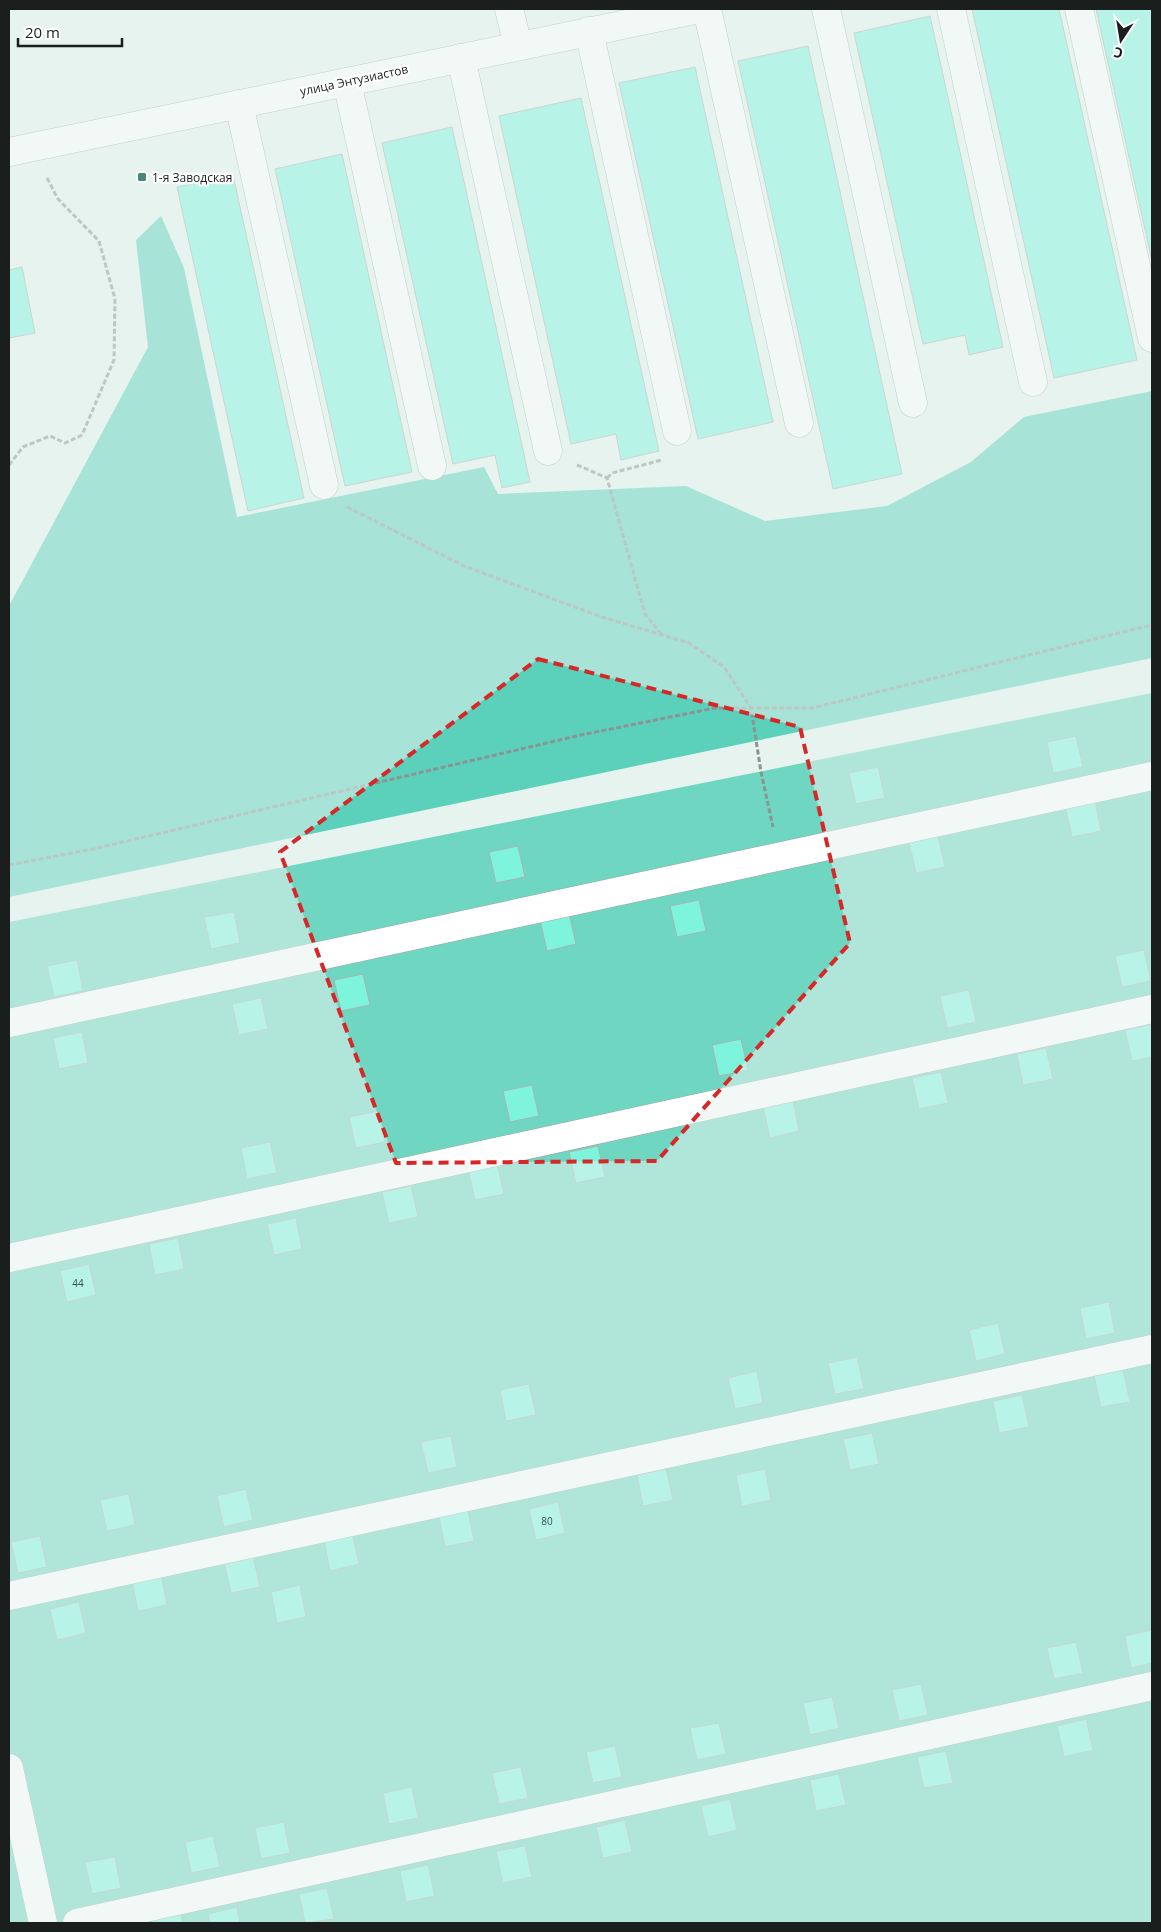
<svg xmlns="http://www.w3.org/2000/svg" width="1161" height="1932" font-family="'Open Sans',sans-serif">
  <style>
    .green { fill: #6fd6c1 }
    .forest { fill: #5bd1bb }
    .building { fill: #7ff4dc; stroke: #a8b4b1 }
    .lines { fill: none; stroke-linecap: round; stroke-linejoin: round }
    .minor-casing { stroke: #9ca8a5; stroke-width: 29 }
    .major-casing { stroke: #9ca8a5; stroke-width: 29 }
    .path { stroke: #8b9491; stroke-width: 3; stroke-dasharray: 5 2.5; stroke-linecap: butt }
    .minor { stroke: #fff; stroke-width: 28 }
    .major { stroke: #fff; stroke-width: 28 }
    .marked { fill: none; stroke: #d62828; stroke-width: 4; stroke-dasharray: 10 6; stroke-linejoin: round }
    .poi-dot { fill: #46897c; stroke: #fff; stroke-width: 2 }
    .labels { text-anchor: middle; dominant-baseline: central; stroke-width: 4.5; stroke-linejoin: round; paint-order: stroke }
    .number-label { font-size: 10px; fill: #33544d }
    .street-label { font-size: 12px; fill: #1a1e1d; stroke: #fff }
    .poi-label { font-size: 12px; fill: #1a1e1d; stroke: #fff; text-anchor: start }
  </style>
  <rect width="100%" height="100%" fill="#e6f3ef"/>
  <path class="green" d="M1152,693v1230h-1143v-1001z"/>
  <path class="forest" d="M161,216l23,52 53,249 247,-50 14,27 188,-8 79,35 122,-15 84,-44 53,-45 128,-26v267l-1143,239v-291l139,-259 -12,-107z"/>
  <path class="building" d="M972,9h87l78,351 -83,18z
    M1096,9h56v252z
    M930,16l73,331 -34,8 -4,-20 -42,9 -69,-311z
    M808,46l94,428 -69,15 -95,-428z
    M695,67l78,355 -75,17 -79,-356z
    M581,98l78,353 -38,9 -5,-26 -45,10 -72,-328z
    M452,127l78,355 -28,6 -7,-33 -42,9 -71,-321z
    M342,154l70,318 -67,14 -70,-317z
    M233,175l71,323 -56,13 -71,-324z
    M22,267l13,66 -26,5v-68z
    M1076,736l7,31 -30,6 -6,-31z
    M878,767l7,31 -29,6 -7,-31z
    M1095,800l6,31 -29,6 -7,-31z
    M938,836l7,31 -29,6 -7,-31z
    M518,846l7,31 -29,6 -7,-31z
    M699,900l7,31 -29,6 -7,-31z
    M234,912l6,31 -29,6 -7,-32z
    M569,913l7,31 -29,7 -7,-31z
    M1144,950l7,31 -29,6 -7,-31z
    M77,960l6,31 -29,6 -7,-31z
    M363,974l7,31 -29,6 -7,-31z
    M969,990l7,32 -29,6 -7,-32z
    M261,998l7,31 -29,6 -7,-31z
    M1152,1024v33l-20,4 -7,-31z
    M82,1032l6,31 -29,6 -6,-31z
    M741,1039l7,31 -29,6 -7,-31z
    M1046,1048l7,31 -30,6 -6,-31z
    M941,1072l7,31 -29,6 -7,-31z
    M532,1085l7,31 -29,6 -7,-31z
    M793,1100l6,31 -29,7 -7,-31z
    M378,1111l7,31 -29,6 -7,-31z
    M270,1142l7,31 -30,6 -6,-31z
    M598,1146l7,31 -29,6 -7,-31z
    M497,1163l7,31 -29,6 -7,-31z
    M411,1186l7,31 -29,6 -7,-31z
    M296,1218l6,31 -28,6 -7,-31z
    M178,1238l6,31 -29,6 -6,-31z
    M89,1264l7,31 -29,7 -7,-31z
    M1109,1302l6,31 -29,6 -6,-31z
    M998,1323l7,31 -29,7 -7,-31z
    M857,1357l7,32 -29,5 -7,-31z
    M1123,1370l7,32 -29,5 -7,-31z
    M757,1371l6,32 -28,6 -7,-31z
    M529,1384l7,31 -30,6 -6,-31z
    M1022,1395l7,32 -30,6 -6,-32z
    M872,1433l7,31 -29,6 -7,-31z
    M451,1436l6,31 -29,6 -7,-31z
    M666,1469l7,31 -30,6 -6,-31z
    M765,1469l6,31 -29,6 -6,-31z
    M246,1489l7,31 -29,7 -7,-31z
    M129,1494l6,31 -28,6 -7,-31z
    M558,1502l7,31 -29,7 -7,-31z
    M468,1510l6,31 -29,6 -6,-31z
    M352,1533l7,31 -29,7 -6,-31z
    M40,1536l7,31 -29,6 -7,-31z
    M253,1556l7,31 -29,6 -7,-31z
    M161,1574l6,31 -29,6 -6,-31z
    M300,1585l6,32 -29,6 -6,-31z
    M79,1602l7,31 -29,7 -7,-31z
    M1152,1630v33l-21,5 -6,-32z
    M1076,1642l7,31 -29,6 -7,-31z
    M921,1684l7,31 -29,6 -7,-31z
    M832,1697l7,31 -29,7 -7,-32z
    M1086,1719l7,31 -29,7 -7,-31z
    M719,1723l7,31 -29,6 -7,-32z
    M615,1746l7,31 -29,6 -7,-31z
    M946,1751l7,32 -29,5 -7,-31z
    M521,1767l7,31 -29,6 -7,-31z
    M839,1774l7,31 -30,6 -6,-31z
    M412,1787l6,31 -29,6 -6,-31z
    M730,1799l7,31 -29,7 -7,-31z
    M625,1820l7,32 -29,6 -7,-31z
    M284,1822l6,31 -29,6 -6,-31z
    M213,1836l7,31 -29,6 -6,-31z
    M525,1846l7,31 -29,6 -7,-32z
    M115,1857l6,31 -29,6 -7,-32z
    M428,1865l7,31 -29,6 -6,-31z
    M327,1888l7,31 -29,4 -6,-29z
    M237,1907l3,16h-30l-2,-9z
    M180,1911l3,12h-31l-1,-6z"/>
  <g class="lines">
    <defs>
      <path id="minor" d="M509,9l9,37
        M707,9l92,414
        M826,9l87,394
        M951,9l82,373
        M1079,9l73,329
        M589,31l88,400
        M461,58l87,393
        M347,82l85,384
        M239,104l85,381
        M9,1023l1143,-247
        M9,1258l1143,-249
        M9,1596l1143,-247
        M9,1768l34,155
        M77,1923l1075,-237"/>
      <path id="major" d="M9,152l690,-143"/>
    </defs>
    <use href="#minor" class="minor-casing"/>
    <use href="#major" class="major-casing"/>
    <path class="path" d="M9,465l14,-18 27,-11 15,7 17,-8 32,-75 1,-61 -16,-58 -41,-42 -12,-23
      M577,465l30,13 38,136 17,21
      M607,478l5,-5 50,-13
      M347,507l117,59 138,51 87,26 35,24 27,41 10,64 12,55
      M9,865l84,-16 488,-114 134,-27h97l340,-83"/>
    <use href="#minor" class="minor"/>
    <use href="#major" class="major"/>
  </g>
  <path d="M0 0H1161V1932H0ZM538,659l262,68 50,216 -193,218 -261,2 -116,-311z" fill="#e6f3ef" fill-opacity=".55" fill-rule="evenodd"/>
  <path class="marked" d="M538,659l262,68 50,216 -193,218 -261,2 -116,-311z"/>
  <rect class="poi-dot" x="137" y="172" width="10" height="10" rx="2.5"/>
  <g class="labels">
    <g class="number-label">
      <text x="78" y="1283">44</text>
      <text x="547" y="1521">80</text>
    </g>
    <g class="street-label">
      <text transform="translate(354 80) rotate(-12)">улица Энтузиастов</text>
    </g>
    <g class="poi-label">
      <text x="152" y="177">1-я Заводская</text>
    </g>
  </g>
  <rect width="1161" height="1932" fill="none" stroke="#1a1e1d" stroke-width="20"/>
  <g transform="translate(1121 40) rotate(192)" stroke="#ffffff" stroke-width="4" paint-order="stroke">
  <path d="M0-4L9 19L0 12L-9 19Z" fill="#1a1e1d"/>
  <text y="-8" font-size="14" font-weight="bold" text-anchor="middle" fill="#1a1e1d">С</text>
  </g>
  <path d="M18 38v8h104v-8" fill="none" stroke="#1a1e1d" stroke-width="2.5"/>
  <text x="25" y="38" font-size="15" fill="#1a1e1d" stroke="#ffffff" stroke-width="4" paint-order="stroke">20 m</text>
</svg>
